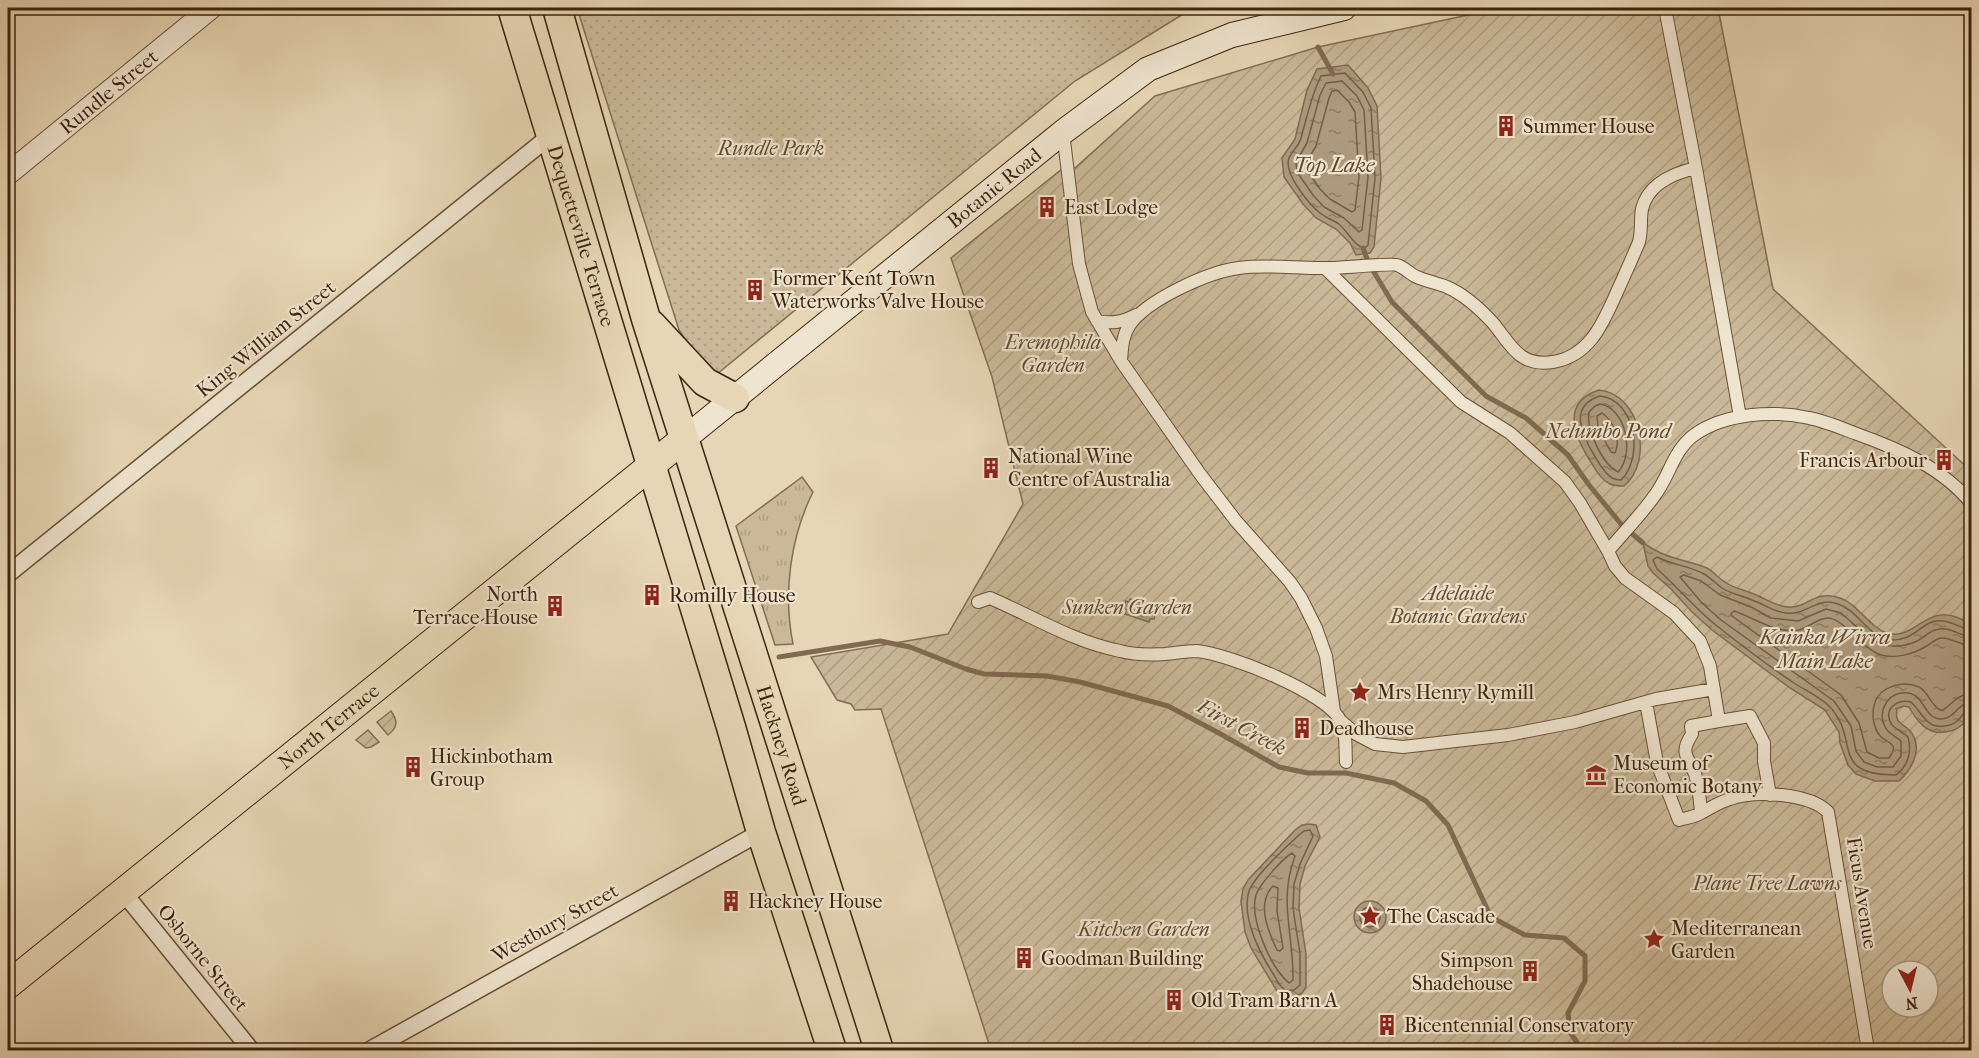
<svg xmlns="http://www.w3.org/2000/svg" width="1979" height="1058" font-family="'IM FELL French Canon',serif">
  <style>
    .grass { fill: url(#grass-tufts); stroke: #836e52; stroke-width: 1.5 }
    .park { fill: url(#park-dots); stroke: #836e52; stroke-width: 1.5 }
    .garden { fill: url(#garden-furrows); stroke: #836e52; stroke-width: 1.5; fill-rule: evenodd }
    .water { fill: url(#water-ripples); stroke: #806a50; stroke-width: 1.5 }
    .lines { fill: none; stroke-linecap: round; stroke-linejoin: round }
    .shore { stroke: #745e44; stroke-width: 1.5 }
    .stream { stroke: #806a50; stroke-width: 5 }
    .pedestrian-casing { stroke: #675037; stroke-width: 14 }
    .minor-casing { stroke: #675037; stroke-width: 19 }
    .tertiary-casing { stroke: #675037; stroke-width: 23 }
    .secondary-casing { stroke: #3c240d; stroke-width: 26 }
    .primary-casing { stroke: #3c240d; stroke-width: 29 }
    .trunk-casing { stroke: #3c240d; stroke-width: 31 }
    .pedestrian { stroke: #efe4cf; stroke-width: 12 }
    .minor { stroke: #efe4cf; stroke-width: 16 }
    .tertiary { stroke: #efe4cf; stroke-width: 21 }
    .secondary { stroke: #efe4cf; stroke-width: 24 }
    .primary { stroke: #e7d6b5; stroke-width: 27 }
    .trunk { stroke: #e7d6b5; stroke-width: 28 }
    .labels { text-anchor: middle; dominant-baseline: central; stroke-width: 4.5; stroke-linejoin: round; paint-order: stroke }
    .street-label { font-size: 20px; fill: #3c240d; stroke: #efe4cf }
    .poi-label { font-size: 20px; fill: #3c240d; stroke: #efe4cf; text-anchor: start }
    .park-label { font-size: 20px; font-style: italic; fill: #604930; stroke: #efe4cf }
    .water-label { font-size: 21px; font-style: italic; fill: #5e472e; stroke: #efe4cf }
  </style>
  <defs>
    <pattern id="grass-tufts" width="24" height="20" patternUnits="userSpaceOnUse" patternTransform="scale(1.5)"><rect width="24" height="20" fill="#cab898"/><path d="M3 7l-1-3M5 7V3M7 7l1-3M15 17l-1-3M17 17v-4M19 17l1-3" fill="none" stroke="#ae9e82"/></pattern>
    <pattern id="park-dots" width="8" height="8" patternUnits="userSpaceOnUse" patternTransform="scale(1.5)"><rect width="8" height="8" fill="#cab898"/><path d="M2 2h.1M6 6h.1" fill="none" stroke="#ae9e82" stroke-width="1.8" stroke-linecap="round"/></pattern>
    <pattern id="garden-furrows" width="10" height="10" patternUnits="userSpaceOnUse" patternTransform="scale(1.5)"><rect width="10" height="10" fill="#cab898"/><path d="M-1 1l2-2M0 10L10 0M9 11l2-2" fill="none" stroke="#ae9e82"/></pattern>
    <pattern id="water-ripples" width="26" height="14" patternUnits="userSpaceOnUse" patternTransform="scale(1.5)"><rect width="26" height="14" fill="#ad997c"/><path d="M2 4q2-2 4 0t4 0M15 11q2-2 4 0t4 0" fill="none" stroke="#8e7d64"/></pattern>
  </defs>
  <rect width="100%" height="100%" fill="#e7d6b5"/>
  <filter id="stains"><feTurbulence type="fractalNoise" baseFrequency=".00333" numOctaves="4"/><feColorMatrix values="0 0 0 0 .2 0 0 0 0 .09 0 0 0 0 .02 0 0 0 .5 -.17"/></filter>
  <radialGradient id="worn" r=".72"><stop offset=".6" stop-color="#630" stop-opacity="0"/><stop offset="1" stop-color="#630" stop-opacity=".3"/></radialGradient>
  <path class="grass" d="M802,477l11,15c-23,46 -30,102 -20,152l-18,1 -39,-119z"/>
  <path class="park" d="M577,8h616l-118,73 -358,293 -24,-23 -14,-21z"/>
  <path class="garden" d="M1501,8h217l55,281 198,182v579h-980l-110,-341 -26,1 -4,-6 -14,-4 -26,-43 137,-23 75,-130 -31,-127 -41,-119 111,-89 13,-1 80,-72 163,-49zM1892,971h36v36h-36z
    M391,711c7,10 7,16 -3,24l-11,-13z
    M368,730l11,12 -8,5 -5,1 -10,-8z"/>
  <path class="water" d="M1348,65l20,23 9,18 4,72 -7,69 -4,6 -14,2 -6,-12 -14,-14 -20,-11 -13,-14 -19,-27 -2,-19 13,-19 12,-49 10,-21z
    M1599,390c42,4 55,71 25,96 -5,0 -10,0 -14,-2 -10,-5 -16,-17 -21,-25 -16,-26 -27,-57 10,-69z
    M1643,543c7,4 13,8 20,11 14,6 30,8 44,14 7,4 11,10 18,14 8,6 20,8 29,12 12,5 21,12 34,13 19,2 26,-18 52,-9 18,6 30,30 47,35 31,9 40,-38 84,-8 1,14 3,82 -1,89 -5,10 -14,17 -25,18 -18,3 -28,-11 -36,-25l-6,-1 -6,3c-3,18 9,13 16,26 9,16 -2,35 -14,46h-24l-19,-7 -8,-9 -8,-22 -1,-11 -14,-22 -35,-22 -78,-58 -20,-18 -21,-23 -18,-16 -5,-7z
    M1130,599l23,8v3l3,1 -2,8h-4l-1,3 -24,-8 1,-4 -3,-1 3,-8 3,1z
    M1309,824l7,1 4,12 -15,29 -5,18 -1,24 7,46v33l-4,6 -7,4 -12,-1 -6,-5 -26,-43 -6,-16 -4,-31 2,-12 5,-9 47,-50 7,-5z
    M1354 917a16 16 0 1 1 32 0a16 16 0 1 1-32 0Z"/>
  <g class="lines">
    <path class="shore" d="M1345,73l18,19 8,16 4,70 -7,67 -2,2c-9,3 -18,-15 -26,-22 -6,-5 -14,-7 -20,-12 -11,-9 -37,-40 -31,-55 3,-7 10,-12 12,-20 6,-21 10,-42 20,-62z
      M1342,81l15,15 7,14 4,67 -6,53 -3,2 -15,-14 -20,-11 -11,-12 -16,-23 -1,-10 11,-19 13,-48 6,-12z
      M1337,90l12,12 6,10 4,65 -4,33 -3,2 -22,-13 -10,-10 -14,-20v-6l10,-17 13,-48 3,-7z
      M1600,396c36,4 44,62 21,84 -4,0 -5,0 -9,-2 -8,-5 -13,-15 -18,-23 -12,-20 -26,-49 6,-59z
      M1600,404c26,4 35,50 18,68 -16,-8 -32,-43 -29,-60l6,-6z
      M1602,413c12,8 19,28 13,40l-4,-1 -13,-24 -1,-12z
      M1972,630c-14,-2 -25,-13 -40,-8 -15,6 -21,19 -42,18 -21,-2 -32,-30 -52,-36 -22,-8 -31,12 -52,9 -13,-1 -22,-9 -34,-13 -9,-4 -21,-6 -30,-12 -6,-4 -11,-10 -18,-14 -14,-8 -32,-9 -47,-17l-4,3 4,9c21,18 38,40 60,57 24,19 50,39 77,57 11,7 24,13 34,22 34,33 -1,70 68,70 12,-9 16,-23 12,-38 -5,-4 -12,-8 -16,-12 -10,-16 5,-26 19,-23 11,10 15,27 33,24 4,0 10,-2 13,-5 6,-5 6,-10 15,-11
      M1972,637c-13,-1 -23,-12 -37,-7 -7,2 -13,9 -20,12 -35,14 -49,-8 -74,-29l-15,-4 -28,12 -27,-3 -20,-11 -31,-12 -19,-14 -17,-6 -4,2 22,26 19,17 113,81 17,25 5,25 8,11 13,5h16l8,-11v-15c-4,-4 -11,-7 -14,-11 -10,-14 -3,-34 14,-37 24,-4 21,26 40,26 14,0 16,-16 31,-17
      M1972,646c-12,0 -20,-9 -31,-8 -6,1 -10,6 -16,9 -12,7 -30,12 -44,8 -19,-6 -36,-35 -52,-37 -11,-1 -20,10 -30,12 -24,4 -44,-12 -65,-19l-3,3 1,2 109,79 18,28 8,29 12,6h10c2,-3 6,-8 4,-12 -2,-4 -9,-6 -12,-9 -8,-9 -10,-23 -6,-35 6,-16 29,-22 44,-15 9,4 14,22 22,23 6,1 14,-16 31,-17
      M1310,830l3,6 -13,28 -6,20 -1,24 7,46v31l-6,5c-3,0 -7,1 -9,0 -5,-3 -9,-11 -11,-15 -14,-21 -33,-58 -25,-84 5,-14 38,-45 50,-56l5,-4z
      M1292,853l3,3c-17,45 -1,79 -2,124l-4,3c-18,-15 -40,-64 -33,-88 3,-10 27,-37 36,-42z
      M1273,886l5,2 -1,23 6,37 -3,3 -3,-1c-9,-19 -21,-47 -4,-64z
      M1360 917a10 10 0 1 1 20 0a10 10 0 1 1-20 0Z"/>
    <path class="stream" d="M1318,47l15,27
      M1363,248l6,16 23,38 94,94 40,22 42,37 21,30 32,39 22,19
      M779,657l101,-16 30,6 56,22 18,5 63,2 33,6 88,24 49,26 62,35 29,6h38l48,10 32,18 22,24 43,92 34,18 39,3 21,18v25l-17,32 2,19 12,18"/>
    <defs>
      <path id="pedestrian" d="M1665,8l31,160 44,249
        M1063,132l16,132 13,48 29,49 79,113 36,47 54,61 11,16 15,30 10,28 8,55
        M1326,269l135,133 49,31 55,49 15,21 28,48c15,-18 33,-36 47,-56 15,-20 18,-44 39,-60 31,-22 79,-25 115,-17 16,3 32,10 48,16 42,15 86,34 115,70
        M1097,321c15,3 26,1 39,-6
        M1121,361c1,-12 1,-24 8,-35 17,-26 79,-54 110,-58 30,-4 60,1 91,0 10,0 62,-5 67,-3 7,2 13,9 20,12 9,4 20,6 30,10 16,7 34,23 46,36 18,22 26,44 60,39 37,-6 50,-39 64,-70 7,-16 15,-33 22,-50 3,-11 1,-22 3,-33 6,-25 32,-36 54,-41
        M1608,551l7,15 10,12 49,35 26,28 10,25 9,55 -28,5 1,8c-13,20 -4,22 3,40 4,12 5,27 6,39
        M978,602l12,-4c42,18 84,44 130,53 15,4 30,4 45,3 11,-1 21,-3 32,-3 31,3 132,42 144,71 6,11 4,28 5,40
        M1646,702l11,61 22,57c7,-2 15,-3 22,-7 10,-5 18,-11 29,-14 25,-9 79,-6 98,13l40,238
        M1341,721l15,13 19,10 28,3 105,-12 67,-13 81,-23 58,-10
        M1719,721l31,-5 14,27v18l6,34"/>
      <path id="minor" d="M8,574l542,-438
        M123,892l128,158
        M370,1050l391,-218"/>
      <g id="tertiary">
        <path id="s1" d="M8,174l203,-166"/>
      </g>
      <g id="secondary">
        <path id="s2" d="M684,439l379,-307 85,-63 84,-34 112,-27"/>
      </g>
      <g id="primary">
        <path id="s3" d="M8,985l676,-546"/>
      </g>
      <g id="trunk">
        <path id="s4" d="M512,8l219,719 30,105 71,218"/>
        <path id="s5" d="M557,8l89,311 233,731"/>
        <path d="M652,325l53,57 30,16"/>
      </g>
    </defs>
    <use href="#pedestrian" class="pedestrian-casing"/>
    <use href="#minor" class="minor-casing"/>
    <use href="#tertiary" class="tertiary-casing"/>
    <use href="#secondary" class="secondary-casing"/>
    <use href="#primary" class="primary-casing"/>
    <use href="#trunk" class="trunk-casing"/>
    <use href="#pedestrian" class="pedestrian"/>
    <use href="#minor" class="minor"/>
    <use href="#tertiary" class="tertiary"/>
    <use href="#secondary" class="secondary"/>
    <use href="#primary" class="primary"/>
    <use href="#trunk" class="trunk"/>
  </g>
  <defs>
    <symbol id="building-bare" viewBox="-9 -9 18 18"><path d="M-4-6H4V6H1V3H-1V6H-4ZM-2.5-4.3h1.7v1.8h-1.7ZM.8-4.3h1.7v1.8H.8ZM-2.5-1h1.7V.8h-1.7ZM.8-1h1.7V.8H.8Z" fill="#8f2418" stroke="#efe4cf" stroke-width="2.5" paint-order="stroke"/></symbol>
    <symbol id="sight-bare" viewBox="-9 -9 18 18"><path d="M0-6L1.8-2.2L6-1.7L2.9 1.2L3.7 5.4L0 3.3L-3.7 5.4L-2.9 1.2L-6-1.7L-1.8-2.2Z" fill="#8f2418" stroke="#efe4cf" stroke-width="2.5" paint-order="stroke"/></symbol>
    <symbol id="museum-bare" viewBox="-9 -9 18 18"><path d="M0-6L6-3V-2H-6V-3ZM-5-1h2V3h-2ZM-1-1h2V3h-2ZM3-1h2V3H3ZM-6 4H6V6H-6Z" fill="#8f2418" stroke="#efe4cf" stroke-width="2.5" paint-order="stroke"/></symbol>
  </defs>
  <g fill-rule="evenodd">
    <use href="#building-bare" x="1491" y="111" width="30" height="30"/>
    <use href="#building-bare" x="1032" y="192" width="30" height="30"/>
    <use href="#building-bare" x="740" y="275" width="30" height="30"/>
    <use href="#building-bare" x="1929" y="445" width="30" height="30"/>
    <use href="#building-bare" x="976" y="453" width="30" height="30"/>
    <use href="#building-bare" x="637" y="580" width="30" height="30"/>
    <use href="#building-bare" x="540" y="591" width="30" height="30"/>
    <use href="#sight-bare" x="1345" y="677" width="30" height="30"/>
    <use href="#building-bare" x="1287" y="713" width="30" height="30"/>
    <use href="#building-bare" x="398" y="752" width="30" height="30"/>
    <use href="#museum-bare" x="1581" y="760" width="30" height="30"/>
    <use href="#building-bare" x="716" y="886" width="30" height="30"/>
    <use href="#sight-bare" x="1355" y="901" width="30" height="30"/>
    <use href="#sight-bare" x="1639" y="924" width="30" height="30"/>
    <use href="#building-bare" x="1009" y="943" width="30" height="30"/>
    <use href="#building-bare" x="1515" y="956" width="30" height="30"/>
    <use href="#building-bare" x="1159" y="985" width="30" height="30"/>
    <use href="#building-bare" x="1372" y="1010" width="30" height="30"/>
  </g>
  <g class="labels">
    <g class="street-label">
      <text stroke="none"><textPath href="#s1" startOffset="130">Rundle Street</textPath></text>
      <text stroke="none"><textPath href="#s2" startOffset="399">Botanic Road</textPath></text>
      <text stroke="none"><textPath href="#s4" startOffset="238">Dequetteville Terrace</textPath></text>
      <text transform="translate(266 339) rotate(-39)">King William Street</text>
      <text stroke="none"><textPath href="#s3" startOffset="412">North Terrace</textPath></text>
      <text stroke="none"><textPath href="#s5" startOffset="771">Hackney Road</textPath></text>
      <text transform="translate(1862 893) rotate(81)">Ficus Avenue</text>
      <text transform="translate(555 923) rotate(-29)">Westbury Street</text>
      <text transform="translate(203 958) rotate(51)">Osborne Street</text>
    </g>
    <g class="poi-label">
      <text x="1523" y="126">Summer House</text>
      <text x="1064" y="207">East Lodge</text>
      <text x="772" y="278">Former Kent Town<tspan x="772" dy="23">Waterworks Valve House</tspan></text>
      <text x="1008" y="456">National Wine<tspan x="1008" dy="23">Centre of Australia</tspan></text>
      <text x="1927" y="460" text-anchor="end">Francis Arbour</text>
      <text x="538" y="594" text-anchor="end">North<tspan x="538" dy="23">Terrace House</tspan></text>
      <text x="669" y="595">Romilly House</text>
      <text x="1377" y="692">Mrs Henry Rymill</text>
      <text x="1319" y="728">Deadhouse</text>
      <text x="430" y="756">Hickinbotham<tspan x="430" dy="23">Group</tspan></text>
      <text x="1613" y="763">Museum of<tspan x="1613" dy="23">Economic Botany</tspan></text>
      <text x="748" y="901">Hackney House</text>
      <text x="1387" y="916">The Cascade</text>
      <text x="1671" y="928">Mediterranean<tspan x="1671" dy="23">Garden</tspan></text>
      <text x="1041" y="958">Goodman Building</text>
      <text x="1513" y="960" text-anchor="end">Simpson<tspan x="1513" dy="23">Shadehouse</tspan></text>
      <text x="1191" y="1000">Old Tram Barn A</text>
      <text x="1404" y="1025">Bicentennial Conservatory</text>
    </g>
    <g class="park-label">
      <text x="771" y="148">Rundle Park</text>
      <text x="1053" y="342">Eremophila<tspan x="1053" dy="23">Garden</tspan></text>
      <text x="1458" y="593">Adelaide<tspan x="1458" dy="23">Botanic Gardens</tspan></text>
      <text x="1127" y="607">Sunken Garden</text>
      <text x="1767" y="883">Plane Tree Lawns</text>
      <text x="1144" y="929">Kitchen Garden</text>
    </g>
    <g class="water-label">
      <text x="1334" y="165">Top Lake</text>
      <text x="1608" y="431">Nelumbo Pond</text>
      <text x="1825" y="637">Kainka Wirra<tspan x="1825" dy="24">Main Lake</tspan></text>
      <text transform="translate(1242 727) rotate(28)">First Creek</text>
    </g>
  </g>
  <rect width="1979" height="1058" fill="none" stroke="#e7d6b5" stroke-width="30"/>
  <rect x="9" y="9" width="1961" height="1040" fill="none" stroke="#3c240d" stroke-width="3"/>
  <rect x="15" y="15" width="1949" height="1028" fill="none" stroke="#3c240d" stroke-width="1.5"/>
  <g transform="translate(1910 989) rotate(173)"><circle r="28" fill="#efe4cf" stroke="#a79781" stroke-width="1.5"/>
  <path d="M0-4.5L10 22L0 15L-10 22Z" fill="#8f2418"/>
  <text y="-9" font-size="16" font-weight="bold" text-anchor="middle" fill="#3c240d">N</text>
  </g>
  <rect width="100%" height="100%" filter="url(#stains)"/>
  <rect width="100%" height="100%" fill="url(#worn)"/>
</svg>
